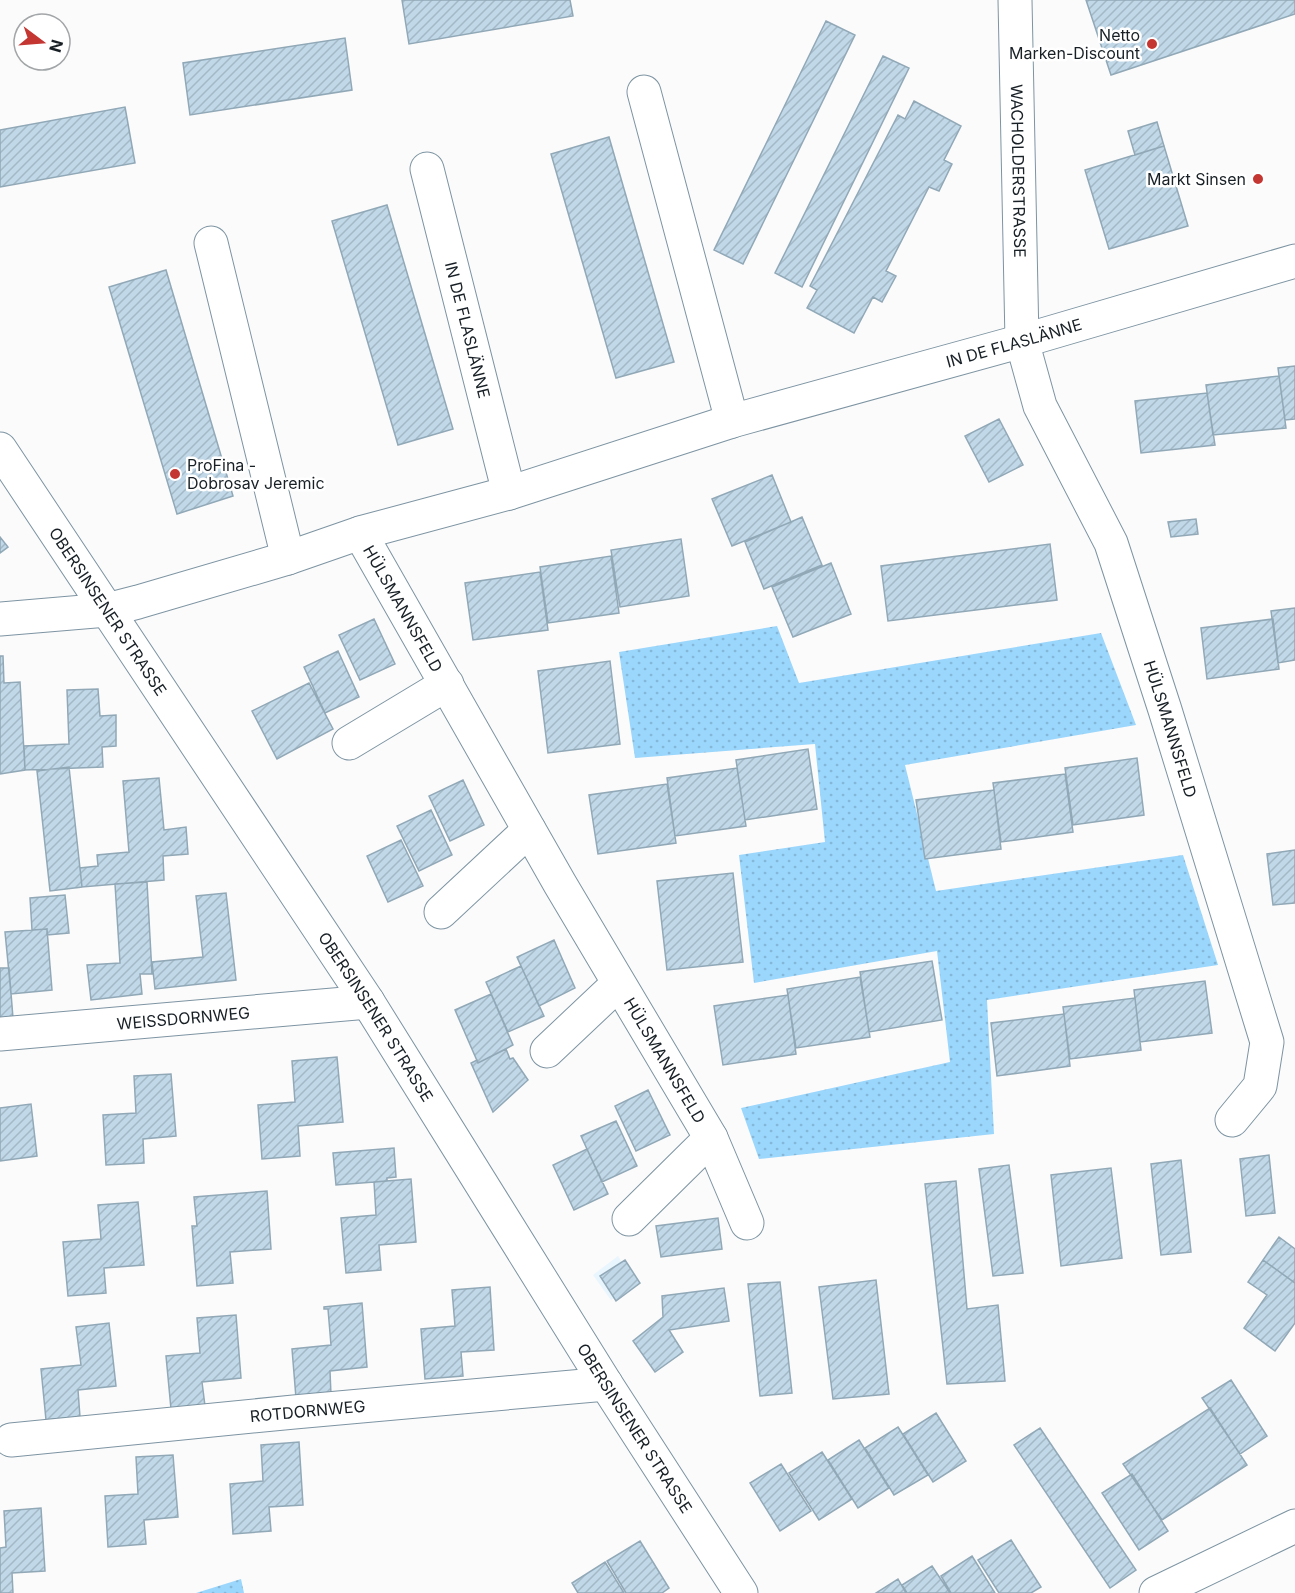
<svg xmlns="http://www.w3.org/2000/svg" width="1295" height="1593" font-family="Inter,sans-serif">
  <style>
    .built { fill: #e9f6fe }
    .grass { fill: url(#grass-dots) }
    .building { fill: url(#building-hatch); stroke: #91a8b7; stroke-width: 1.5 }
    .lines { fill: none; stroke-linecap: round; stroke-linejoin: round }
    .minor-casing { stroke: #7d94a2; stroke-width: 35 }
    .minor { stroke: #fff; stroke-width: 33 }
    .poi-dot { fill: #c43632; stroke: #fff; stroke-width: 2 }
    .labels { text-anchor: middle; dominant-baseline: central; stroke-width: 5; stroke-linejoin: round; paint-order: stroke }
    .poi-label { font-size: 16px; fill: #182026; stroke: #fff; text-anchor: end }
    .street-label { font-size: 16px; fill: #182026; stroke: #fff }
  </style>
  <defs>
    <pattern id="grass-dots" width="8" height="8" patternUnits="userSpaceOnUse" patternTransform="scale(1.5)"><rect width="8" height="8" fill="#9bd6fc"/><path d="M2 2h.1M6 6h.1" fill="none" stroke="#85b7d8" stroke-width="1.8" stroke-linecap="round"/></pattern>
    <pattern id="building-hatch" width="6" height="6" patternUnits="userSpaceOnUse" patternTransform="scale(1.5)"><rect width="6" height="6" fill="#c0d8e8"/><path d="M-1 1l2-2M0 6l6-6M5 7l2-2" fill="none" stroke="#a4b9c7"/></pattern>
  </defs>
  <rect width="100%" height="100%" fill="#fbfbfb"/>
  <path class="built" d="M618,1256l16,26 -23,18 -18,-25z"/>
  <path class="grass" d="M777,626l22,57 302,-50 35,92 -231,40 31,126 247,-36 35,110 -231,35 7,134 -235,25 -18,-51 209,-46 -13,-111 -183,32 -15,-128 86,-13 -10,-98 -180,14 -16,-106z
    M241,1579l3,14h-48z"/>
  <path class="building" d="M402,0h168l3,16 -164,28z
    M1086,0h209v14l-184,61z
    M826,21l29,14 -112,229 -29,-14z
    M345,38l7,52 -162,25 -7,-52z
    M883,56l26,12 -107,219 -27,-14z
    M914,101l47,25 -17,34 8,4 -13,27 -10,-4 -43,84 10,5 -14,26 -9,-5 -19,36 -47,-25 10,-18 -7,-4 88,-171 7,4z
    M125,107l10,56 -135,24v-57z
    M1157,122l7,24 -29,9 -7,-24z
    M609,137l65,225 -58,16 -65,-224z
    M1164,146l24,80 -79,23 -24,-79z
    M387,205l66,224 -55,16 -66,-224z
    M166,270l67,226 -56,18 -68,-227z
    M1295,366v53l-10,1 -7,-52z
    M1279,376l7,52 -73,7 -7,-50z
    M1207,393l8,52 -74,8 -6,-52z
    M999,419l24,46 -34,17 -24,-46z
    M772,475l19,47 -59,24 -20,-47z
    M802,517l20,48 -58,24 -19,-47z
    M1196,519l2,15 -27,3 -3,-15z
    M0,537l8,10 -8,6z
    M681,539l8,57 -69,11 -9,-57z
    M1050,544l7,56 -169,21 -7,-55z
    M611,556l8,57 -71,10 -8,-56z
    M831,563l20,51 -58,23 -21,-50z
    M540,572l8,58 -75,10 -8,-57z
    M1295,608v52l-17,3 -7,-52z
    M374,619l21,45 -35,16 -21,-45z
    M1273,619l6,50 -72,10 -6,-51z
    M338,651l21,46 -34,16 -21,-46z
    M0,656h3l1,27 16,-1 5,88 -25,4z
    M610,661l10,83 -72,9 -10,-82z
    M309,683l24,46 -56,30 -25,-48z
    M98,689l2,27 16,-1v31l-14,1 1,20 -78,3 -1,-24 45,-2 -2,-54z
    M808,749l9,60 -72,11 -9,-60z
    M1137,758l7,57 -71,10 -8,-57z
    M69,767l13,120 -32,4 -13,-120z
    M737,768l9,58 -71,10 -8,-58z
    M1065,774l8,58 -72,10 -8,-59z
    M159,778l5,52 22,-3 2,27 -25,2 1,24 -82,7 -2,-19 18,-2 -1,-11 32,-3 -6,-71z
    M463,780l21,45 -34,16 -21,-45z
    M667,784l9,59 -78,11 -9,-59z
    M994,790l7,59 -76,10 -9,-59z
    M431,810l21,45 -33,16 -22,-45z
    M401,840l22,46 -35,16 -21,-46z
    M1295,850v53l-22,2 -6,-51z
    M733,873l10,89 -76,8 -10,-89z
    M147,882l5,92h-12l2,20 -51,6 -4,-35 33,-2 -5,-79z
    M226,893l10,87 -81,9 -3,-27 51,-5 -7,-61z
    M65,895l4,38 -22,2v-6l-15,1 -2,-32z
    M47,929l5,61 -41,4 -6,-62z
    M554,940l21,48 -36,18 -22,-49z
    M932,961l10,59 -73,12 -9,-60z
    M521,966l23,50 -36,16 -22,-50z
    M0,968h9l4,50 -13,1z
    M860,977l10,60 -74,11 -9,-59z
    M1205,981l7,52 -72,9 -6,-52z
    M491,994l22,51 -35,18 -23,-53z
    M788,995l8,59 -73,11 -9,-59z
    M1135,998l6,52 -71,9 -7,-52z
    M1064,1014l6,52 -73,10 -6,-53z
    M506,1049l4,10 3,-1 15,22 -35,32 -22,-49 6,-3 1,3z
    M337,1057l6,65 -45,4 2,30 -38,3 -4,-54 37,-3 -3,-41z
    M171,1074l5,62 -33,3 1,24 -38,2 -3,-50 33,-2 -2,-37z
    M648,1090l22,45 -34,16 -21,-45z
    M31,1104l6,52 -37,5v-53z
    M616,1121l21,45 -35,16 -21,-46z
    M394,1148l2,29 -9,1v3l-51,4 -3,-32z
    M587,1149l21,45 -34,16 -21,-45z
    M1269,1155l6,58 -29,3 -6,-57z
    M1181,1160l10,92 -30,3 -10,-91z
    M1009,1165l14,108 -30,3 -14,-107z
    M1111,1168l11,90 -61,8 -10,-91z
    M411,1179l5,63 -37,3 2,25 -35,3 -5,-55 35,-3 -2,-33z
    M956,1181l11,128 31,-4 7,76 -58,3 -22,-200z
    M267,1191l4,58 -41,3 3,31 -36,3 -5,-60h5l-3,-29z
    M138,1202l6,63 -40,3 2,25 -38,3 -5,-54 38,-3 -3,-34z
    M718,1218l4,31 -61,8 -5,-31z
    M1279,1237l16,12v34l-32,-23z
    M625,1260l15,23 -24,18 -16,-25z
    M1263,1260l32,23v40l-20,28 -31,-23 23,-33 -19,-13z
    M876,1280l13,114 -56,5 -14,-112z
    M780,1282l12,111 -32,3 -12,-112z
    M490,1287l4,63 -33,2 2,24 -38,3 -4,-50 34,-3 -3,-36z
    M724,1288l5,33 -60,9 14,22 -28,20 -22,-31 30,-24 -1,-21z
    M362,1303l5,64 -37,4 1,24 -35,3 -4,-49 39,-4 -3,-36h-4v-2z
    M236,1315l5,63 -39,4 3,24 -34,3 -5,-53 34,-3 -3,-35z
    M109,1323l7,63 -38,4 2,27 -34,3 -5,-51 40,-4 -5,-38z
    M1231,1380l36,56 -27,18 -38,-56z
    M1210,1408l37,57 -85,55 -39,-56z
    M936,1413l30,48 -33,21 -30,-48z
    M898,1427l30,48 -34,20 -29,-47z
    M1040,1428l96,142 -26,18 -96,-143z
    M859,1440l30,48 -31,20 -30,-48z
    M299,1442l4,63 -34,2 2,24 -38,3 -3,-50 33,-3 -2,-36z
    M822,1452l30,47 -33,21 -30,-47z
    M173,1455l5,62 -34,3 2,24 -38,3 -3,-51 33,-2 -2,-37z
    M781,1464l30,47 -31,20 -30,-48z
    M1132,1474l36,57 -29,19 -37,-57z
    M41,1508l4,63 -33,2 1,20h-13v-45l6,-1 -2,-36z
    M1011,1540l30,47 -10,6h-32l-21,-33z
    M640,1541l29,47 -7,5h-36l-19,-32z
    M972,1556l23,37h-44l-10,-17z
    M605,1562l19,31h-46l-6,-10z
    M932,1566l18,27h-43l-5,-8z
    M898,1579l8,14h-30z"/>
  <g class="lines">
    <defs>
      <g id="minor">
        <path id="s1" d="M1015,0l7,341 18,65 71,137 54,167 102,332 -7,44 -28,34"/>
        <path d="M644,92l88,329"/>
        <path id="s2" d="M427,169l82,324"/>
        <path d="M211,243l77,315"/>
        <path id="s3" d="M0,449l368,553 238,382 135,209"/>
        <path id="s4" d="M360,533l200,351 151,254 36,85"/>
        <path id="s5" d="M0,619l107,-9 31,-8 150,-44 72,-25 149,-40 223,-72 290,-80 273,-80"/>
        <path d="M349,743l98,-59"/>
        <path d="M441,912l88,-82"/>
        <path id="s6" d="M0,1034l368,-32"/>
        <path d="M547,1051l71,-67"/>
        <path d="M629,1219l82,-81"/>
        <path id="s7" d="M11,1440l283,-28 312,-28"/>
        <path d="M1156,1593l139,-67"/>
      </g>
    </defs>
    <use href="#minor" class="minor-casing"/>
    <use href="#minor" class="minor"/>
  </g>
  <g class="poi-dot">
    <circle cx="1152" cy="44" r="6"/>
    <circle cx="1258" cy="179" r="6"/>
    <circle cx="175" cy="474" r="6"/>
  </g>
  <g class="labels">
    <g class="poi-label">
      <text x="1140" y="35">Netto<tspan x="1140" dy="18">Marken-Discount</tspan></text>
      <text x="1246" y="179">Markt Sinsen</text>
      <text x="187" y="465" text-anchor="start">ProFina -<tspan x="187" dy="18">Dobrosav Jeremic</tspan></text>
    </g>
    <g class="street-label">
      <text stroke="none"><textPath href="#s1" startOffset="171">WACHOLDERSTRASSE</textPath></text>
      <text stroke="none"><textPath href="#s2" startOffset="166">IN DE FLASLÄNNE</textPath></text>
      <text stroke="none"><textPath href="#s5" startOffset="1053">IN DE FLASLÄNNE</textPath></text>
      <text stroke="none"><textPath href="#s4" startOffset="87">HÜLSMANNSFELD</textPath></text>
      <text stroke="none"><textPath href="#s3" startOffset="195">OBERSINSENER STRASSE</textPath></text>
      <text stroke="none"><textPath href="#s1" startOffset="758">HÜLSMANNSFELD</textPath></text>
      <text stroke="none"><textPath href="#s3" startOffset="681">OBERSINSENER STRASSE</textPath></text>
      <text stroke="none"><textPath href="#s6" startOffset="184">WEISSDORNWEG</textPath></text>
      <text stroke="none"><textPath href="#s4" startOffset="609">HÜLSMANNSFELD</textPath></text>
      <text stroke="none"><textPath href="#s7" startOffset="298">ROTDORNWEG</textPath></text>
      <text stroke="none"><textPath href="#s3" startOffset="1167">OBERSINSENER STRASSE</textPath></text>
    </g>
  </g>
  <g transform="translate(42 42) rotate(106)"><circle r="28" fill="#ffffff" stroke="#a3a6a8" stroke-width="1.5"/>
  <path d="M0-4.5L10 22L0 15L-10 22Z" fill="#c43632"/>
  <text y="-9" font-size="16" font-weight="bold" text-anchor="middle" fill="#182026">N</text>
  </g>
</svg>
